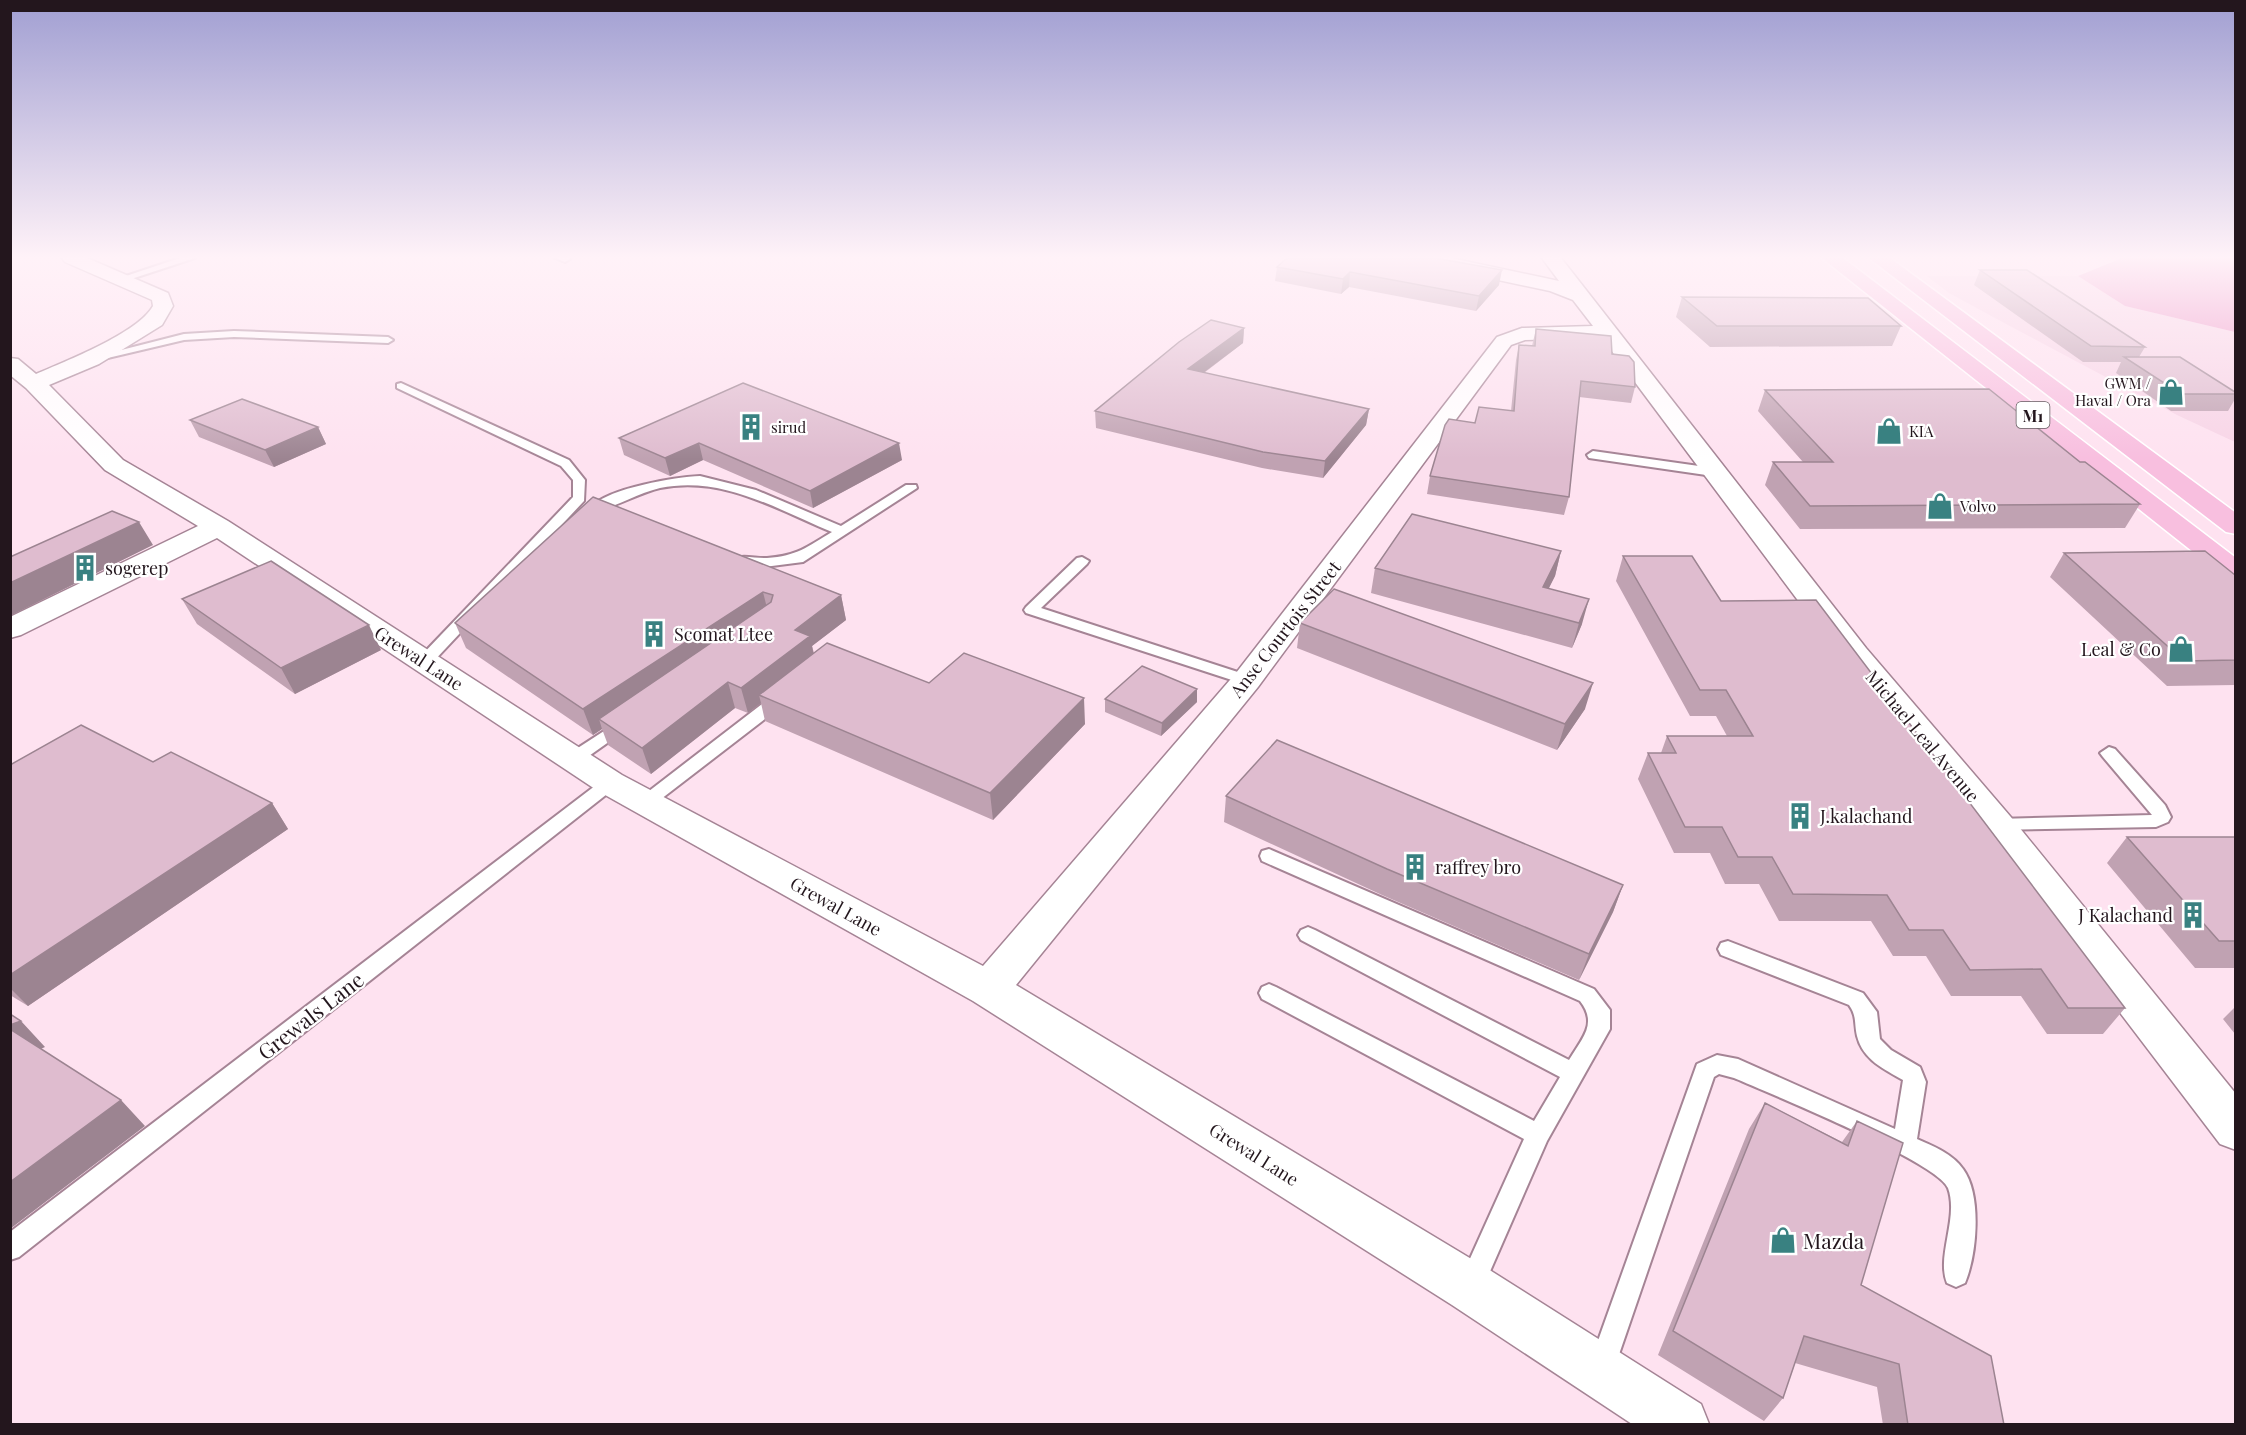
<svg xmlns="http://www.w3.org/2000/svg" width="2246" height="1435" font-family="'Playfair Display',serif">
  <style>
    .built { fill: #f7d4e6 }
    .forest { fill: #eb93c5 }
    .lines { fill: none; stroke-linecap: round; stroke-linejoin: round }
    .service-casing { stroke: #a58495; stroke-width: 4 }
    .minor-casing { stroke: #a58495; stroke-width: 3 }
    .trunk-casing { stroke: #fff; stroke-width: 3 }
    .service { fill: #fff; fill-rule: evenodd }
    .minor { fill: #fff; fill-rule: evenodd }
    .trunk { fill: #f8bfdf; fill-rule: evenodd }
    .wall { fill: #c0a2b2 }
    .shaded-wall { fill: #9c8491 }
    .building { fill: #dfbccf; stroke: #9c8491; stroke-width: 1.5 }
    .labels { text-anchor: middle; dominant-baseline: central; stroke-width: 4.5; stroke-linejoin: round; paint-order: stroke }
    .far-poi-label { font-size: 15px; fill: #23161d; stroke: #fff; text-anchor: start }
    .shield { fill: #fff; stroke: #655c61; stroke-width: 1.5 }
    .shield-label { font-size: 16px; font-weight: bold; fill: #23161d }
    .poi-label { font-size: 18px; fill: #23161d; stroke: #fff; text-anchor: start }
    .street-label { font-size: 18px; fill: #23161d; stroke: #fff }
    .near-street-label { font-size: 21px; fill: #23161d; stroke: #fff }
    .near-poi-label { font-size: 21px; fill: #23161d; stroke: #fff; text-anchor: start }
  </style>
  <rect width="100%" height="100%" fill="#fee2f0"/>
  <path class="built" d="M1927,276h151l47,30 110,26v110l-58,-27 -169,-90 -59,-32z"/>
  <path class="forest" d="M2122,258h113v74l-110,-26 -47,-30z"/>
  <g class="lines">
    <defs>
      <path id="service" d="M180,258h15l-70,23 -8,-2z
        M555,258h14l1,1 -5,3z
        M234,331l154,6 5,3 -5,3 -154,-6 -50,3 -89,21 -5,-3 94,-24z
        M401,383l168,77 16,20 -1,21 -153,163 -6,2 -8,-5 2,-3 154,-161v-17l-12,-14 -164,-78v-4z
        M1593,451l120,17 6,4 -6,4 -124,-18 -2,-3z
        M700,476l56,14 85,36 65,-41h10l1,3 -114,74 -39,5 -26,-2 -7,-4c8,-8 25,-2 36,-3 30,-2 40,-11 65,-26 -56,-23 -110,-57 -172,-44 -21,5 -40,17 -61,22l-7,-4c18,-18 83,-29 108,-30z
        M1082,557l7,4 -2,3 -46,44 212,69 2,3 -2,3h-12l-215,-70 -2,-3 2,-3 51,-49z
        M781,693l8,5 -2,4 -135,104h-12l-3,-4 3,-4 135,-104z
        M621,720l6,1 2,4 -2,4 -48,34h-12l-3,-4 3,-4z
        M2109,747l6,2 50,56 6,12 -3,5 -12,5 -165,3 -3,-5 3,-5 6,-1 155,-4 -49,-58 -3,-4z
        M610,777l6,2 3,4 -3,4 -597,470 -9,3v-28l594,-453z
        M1269,849l325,140 16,21v19l-63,112 -66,151 -9,4 -9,-4 -4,-9 65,-144 -262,-140 -3,-6 3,-6 7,-3 7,3 258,134 26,-44 -259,-137 -3,-5 3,-5 7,-3 7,3 254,130c13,-22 29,-36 11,-59l-318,-140 -2,-5 2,-5z
        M1728,941l135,52 14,19 3,27 11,11 29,17 6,15 -9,57c16,7 36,15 46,30 19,26 14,85 2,114l-9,4 -9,-4c-11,-27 12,-65 1,-95 -10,-26 -179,-95 -214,-110l-15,-4 -5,3 -99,289 -4,9 -9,4 -9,-4 -4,-9 108,-302 20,-9 21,4 157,70 8,-49c-19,-11 -40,-20 -46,-44 -3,-13 0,-20 -8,-31l-128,-50 -3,-6 3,-6z"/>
      <path id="minor" d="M62,258h25l81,35 5,13 -11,19 -63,39 -50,21 74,75 105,61 394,254 361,191 253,-293 261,-336 25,-9 71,-2 -20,-26 -23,-9 -127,-27 -9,-6h37l108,23 -17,-23h19l305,390 144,168 226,278v56l-16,-6 -236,-310 -140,-172 -242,-324 -77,2 -14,5 -253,342 -242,298 472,284 213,135 8,20h-77l-180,-119 -479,-304 -375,-210 -381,-253 -196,97 -11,3v-21l188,-91 -93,-56 -79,-82 -16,-13v-17l8,1 18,15c30,-13 102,-41 117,-68l-1,-6 -87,-38z"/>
      <path id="trunk" d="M1822,258h21l393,300v22l-10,-2z
        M1869,258h21l346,255v21l-10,-2z"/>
    </defs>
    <use href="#service" class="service-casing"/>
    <use href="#minor" class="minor-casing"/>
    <use href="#trunk" class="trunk-casing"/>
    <use href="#service" class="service"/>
    <use href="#minor" class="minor"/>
    <use href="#trunk" class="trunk"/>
  </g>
  <path class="wall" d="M1277,267l222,18 -23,26 -127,-24 -8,7 -66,-13z
    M1980,270l165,77 -6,10 96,35v7l-7,12h-57l-55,-38 5,-11h-38l-109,-77z
    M1682,297l219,29 -9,20 -182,1 -34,-30z
    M1244,328l-1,15 -39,30 165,36 -3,16 -43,53 -61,-10 -166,-40 -1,-17z
    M1536,329l76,25 23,33 -4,16 -52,-6 -10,100 -5,18 -137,-21 3,-18 81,-65 5,-51 3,-15 13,1z
    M743,383l159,77 -89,48 -110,-48 -33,16 -46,-21 -5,-17z
    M1765,390l315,72 60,42 -15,24 -325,1 -35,-44 8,-23h30l-45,-51z
    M190,420l128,7 8,17 -52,23 -75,-30z
    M593,497l248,98 5,25 -34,26 2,7 271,71 -92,96 -228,-99 -4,-18 -13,10 -13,-5 -84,66 -43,-29 -6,-16 -9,6 -127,-87 -11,-25z
    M1561,551l-6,25 -7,13 34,35 -10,24 -201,-55 4,-25z
    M2064,553l171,22v110l-68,1 -117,-109z
    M1623,556l98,45 404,407 -22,26h-56l-26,-38h-70l-25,-40h-33l-22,-35h-92l-20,-37h-34l-15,-31h-36l-36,-74 10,-26h13l6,-17h60l-11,-20h-26l-74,-135z
    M182,599l199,51 -86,44 -98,-70z
    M1300,623l285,86 -28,41 -260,-102z
    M1197,689v13l-36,34 -56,-24v-13z
    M153,762l119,41 16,26 -260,177 -18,-11v-230z
    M1226,796l397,89 -10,27 -34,68 -197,-85 -158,-73z
    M2127,837h108v131h-40l-88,-105z
    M2235,1007v27l-12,-15z
    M1765,1103l77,39 15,-21 4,164 143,140h-121l-6,-38 -82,-24 -12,35 -19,23 -106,-66 91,-226z"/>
  <path class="shaded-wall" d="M1502,270l-3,15 -23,26 3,-15z
    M1350,272l-1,15 -8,7 2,-15z
    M1244,328l-1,15 -56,42 1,-16z
    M1369,409l-3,16 -43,53 2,-17z
    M318,427l8,17 -52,23 -9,-17z
    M699,443l4,17 -33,16 -5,-18z
    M899,443l3,17 -89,48 -3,-17z
    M139,522l14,23 -143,71v-33z
    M1561,551l-6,25 -18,36 6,-25z
    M763,592l6,24 -170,103 3,10 -9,6 -10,-26z
    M841,595l5,25 -34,26 3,15 -56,34 2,8 -13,10 -7,-25 54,-58z
    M1589,599l-7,25 -10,24 7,-25z
    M369,625l12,25 -86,44 -14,-26z
    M728,682l7,26 -84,66 -9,-26z
    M1593,683l-8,26 -28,41 8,-26z
    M1197,689v13l-36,34 1,-13z
    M1084,698l1,26 -92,96 -3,-27z
    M272,803l16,26 -260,177 -18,-18v-13z
    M1623,885l-10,27 -34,68 10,-26z
    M21,1021l24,26 -13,6 -22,-23v-5z
    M121,1100l24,26 -135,103v-47z"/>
  <path class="building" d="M1287,258h148l67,12 -23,26 -129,-24 -7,7 -66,-12z
    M1980,270h47l118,77 -54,-1z
    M1682,297l186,1 33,28h-184z
    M1211,320l33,8 -56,41 181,40 -44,52 -62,-9 -168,-41 84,-69z
    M1536,329l75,7 1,18 17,2 5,6 1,25 -54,-6 -12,116 -139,-21 15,-51 4,-6 26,4 4,-16 35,4 5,-66 16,1z
    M2124,357h56l55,35v2h-54z
    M743,383l156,60 -89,48 -111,-48 -34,15 -46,-20z
    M1989,389l91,73h5l55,42 -330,2 -37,-44h60l-68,-72z
    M242,399l76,28 -53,23 -75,-30z
    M593,497l248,98 -46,35 15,6 -69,52 -13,-6 -86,66 -43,-29 172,-117 2,-7 -10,-3 -180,117 -128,-86z
    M112,511l27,11 -129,61v-26z
    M1412,514l149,37 -18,36 46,12 -10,24 -204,-55z
    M2205,551l30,24v85l-51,1 -120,-108z
    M1623,556h69l29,45 95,-1 309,408h-57l-27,-39 -71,1 -27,-40h-34l-22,-35 -94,-1 -21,-37h-34l-16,-30h-37l-37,-74h28l-9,-17h86l-27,-46h-26z
    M271,561l98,64 -88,43 -99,-69z
    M1334,589l259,94 -28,41 -265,-101z
    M827,643l102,40 35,-30 120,45 -94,95 -231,-98z
    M1142,666l55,23 -35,34 -57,-24z
    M81,725l72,37 18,-10 101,51 -262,172v-210z
    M1277,740l346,145 -34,69 -202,-85 -161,-73z
    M2127,837h108v104h-16z
    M10,1014l11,7 -11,4z
    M10,1029l111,71 -111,82z
    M1765,1103l83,43 9,-25 46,22 -42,142 130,71 13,69h-96l-9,-61 -95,-28 -21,62 -110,-67z"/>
  <linearGradient id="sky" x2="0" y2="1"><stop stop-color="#a19fd2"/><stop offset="0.56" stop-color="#fff2f8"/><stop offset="1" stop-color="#fff2f8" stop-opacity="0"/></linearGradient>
  <rect width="2246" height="459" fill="url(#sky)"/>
  <defs>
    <symbol id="shop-bare" viewBox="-9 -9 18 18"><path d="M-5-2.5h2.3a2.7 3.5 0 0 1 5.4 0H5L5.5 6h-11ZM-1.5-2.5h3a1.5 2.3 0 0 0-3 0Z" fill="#398181" stroke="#fff" stroke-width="2.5" paint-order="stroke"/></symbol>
    <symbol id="building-bare" viewBox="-9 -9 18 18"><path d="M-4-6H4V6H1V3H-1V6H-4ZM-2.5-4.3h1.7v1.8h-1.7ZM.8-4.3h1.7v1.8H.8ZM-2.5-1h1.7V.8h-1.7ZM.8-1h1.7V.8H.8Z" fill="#398181" stroke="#fff" stroke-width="2.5" paint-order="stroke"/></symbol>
  </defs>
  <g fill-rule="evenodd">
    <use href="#shop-bare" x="2152" y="373" width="38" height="38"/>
    <use href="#building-bare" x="732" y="408" width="38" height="38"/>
    <use href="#shop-bare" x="1870" y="412" width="38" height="38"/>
    <use href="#shop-bare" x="1921" y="487" width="38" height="38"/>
    <use href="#building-bare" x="66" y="549" width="38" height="38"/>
    <use href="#building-bare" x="635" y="615" width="38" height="38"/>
    <use href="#shop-bare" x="2162" y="630" width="38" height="38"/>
    <use href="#building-bare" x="1781" y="797" width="38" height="38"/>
    <use href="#building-bare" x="1396" y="848" width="38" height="38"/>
    <use href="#building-bare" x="2174" y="896" width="38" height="38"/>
    <use href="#shop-bare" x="1764" y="1221" width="38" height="38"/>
  </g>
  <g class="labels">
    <g class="far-poi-label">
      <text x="2151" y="383" text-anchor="end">GWM /<tspan x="2151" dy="17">Haval / Ora</tspan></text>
      <text x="771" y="427">sirud</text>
      <text x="1909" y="431">KIA</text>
      <text x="1960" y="506">Volvo</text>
    </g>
    <rect class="shield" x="2016.5" y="402" width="33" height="26" rx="4.5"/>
    <g class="shield-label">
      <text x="2033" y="415">M1</text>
    </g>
    <g class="poi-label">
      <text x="105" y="568">sogerep</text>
      <text x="674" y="634">Scomat Ltee</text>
      <text x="2161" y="649" text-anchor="end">Leal &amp; Co</text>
      <text x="1820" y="816">J.kalachand</text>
      <text x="1435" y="867">raffrey bro</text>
      <text x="2173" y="915" text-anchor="end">J Kalachand</text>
    </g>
    <g class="street-label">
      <text transform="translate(1285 629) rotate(-52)">Anse Courtois Street</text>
      <text transform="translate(419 658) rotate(33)">Grewal Lane</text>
      <text transform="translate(1923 736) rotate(50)">Michael Leal Avenue</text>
      <text transform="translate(836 906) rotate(29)">Grewal Lane</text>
      <text transform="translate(1254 1154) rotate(32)">Grewal Lane</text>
    </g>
    <g class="near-street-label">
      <text transform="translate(310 1015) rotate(-38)">Grewals Lane</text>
    </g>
    <g class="near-poi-label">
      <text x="1803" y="1240">Mazda</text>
    </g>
  </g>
  <rect width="2246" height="1435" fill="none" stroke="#23161d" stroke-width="24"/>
</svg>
